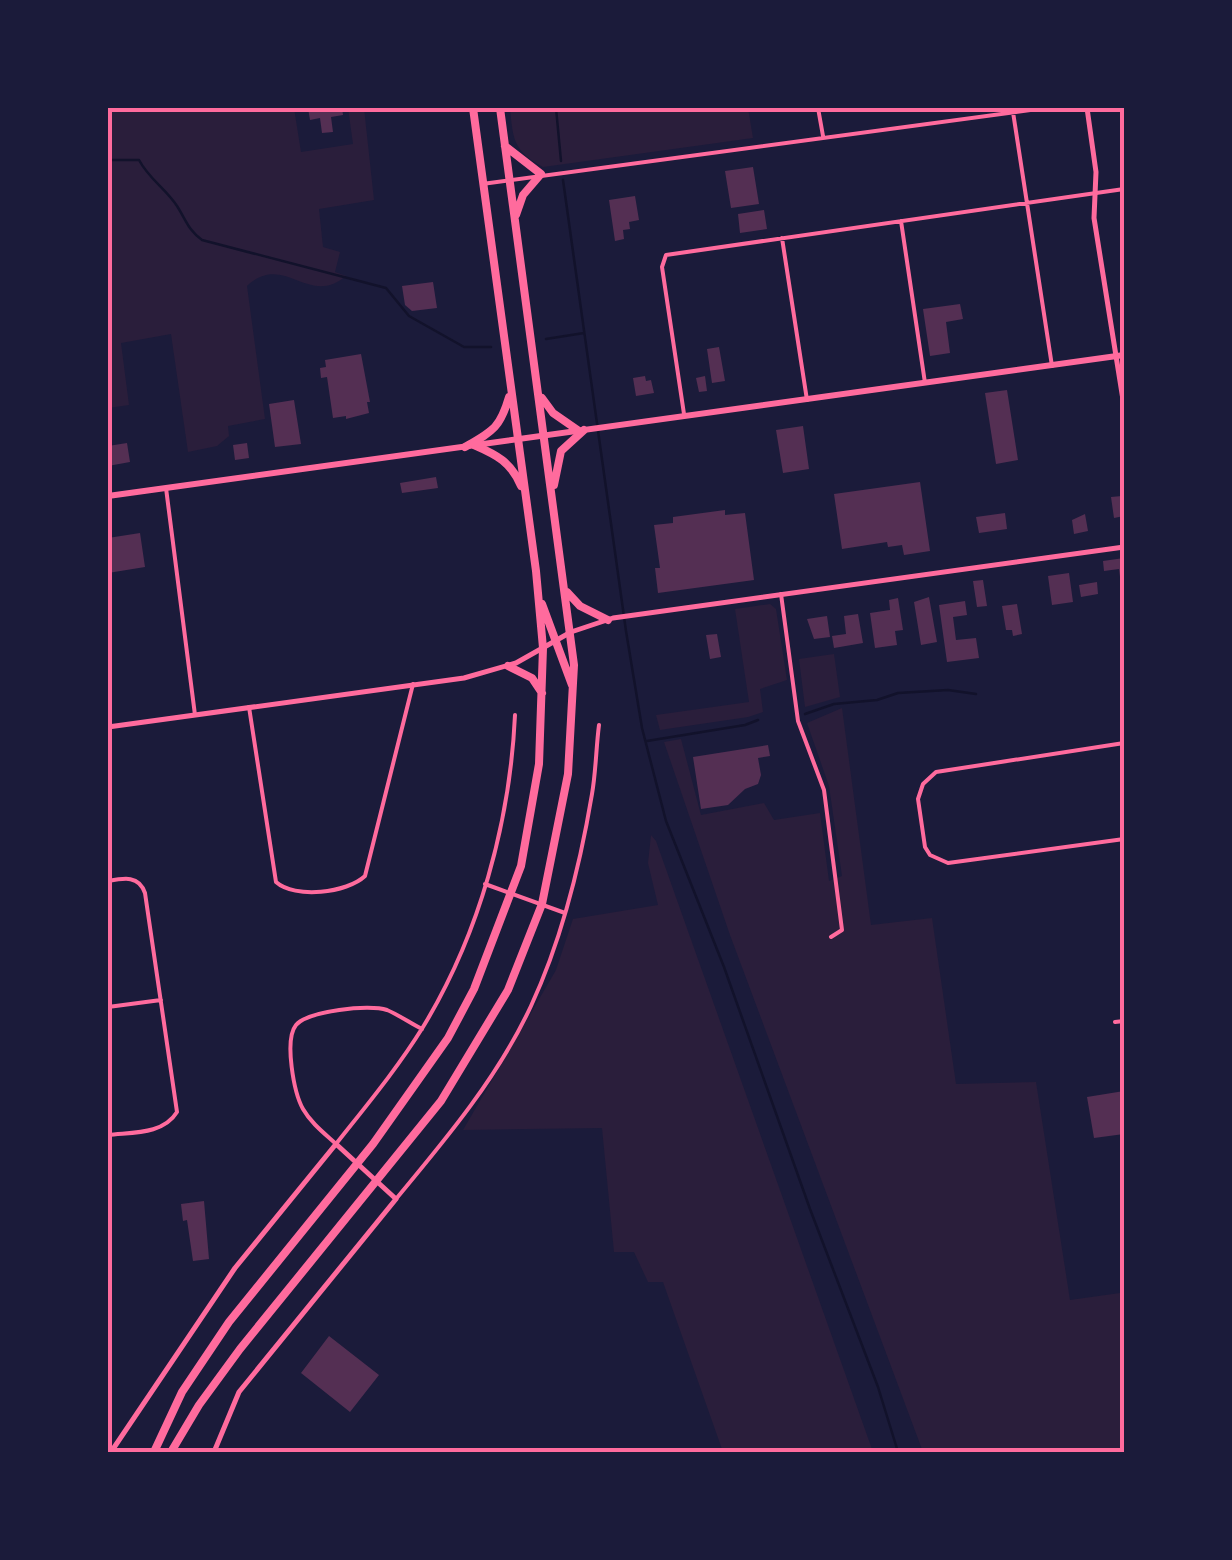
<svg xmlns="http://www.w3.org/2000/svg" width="1232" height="1560" font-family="Manrope,sans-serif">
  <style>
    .green { fill: #2a1e3b }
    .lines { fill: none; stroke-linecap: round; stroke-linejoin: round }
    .stream { stroke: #12122b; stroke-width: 2.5 }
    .building { fill: #542f53 }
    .minor { stroke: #ff6b9d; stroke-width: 4 }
    .tertiary { stroke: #ff6b9d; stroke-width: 5 }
    .primary { stroke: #ff6b9d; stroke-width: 6 }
    .trunk { stroke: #ff6b9d; stroke-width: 8 }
    .neatline { fill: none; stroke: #ff6b9d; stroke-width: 4 }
  </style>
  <rect width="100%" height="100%" fill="#1b1b3a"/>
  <path class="green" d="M108,108h186l7,44 52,-8 -5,-36h16l10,92 -55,9 4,38 17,5 -5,20 11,4c-38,32 -62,-25 -99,10l18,133 -37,7 1,10 -12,10 -29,6 -17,-118 -50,9 8,62 -21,3z
    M510,108h238l5,30 -210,29c-30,-16 -30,-28 -33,-59z
    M770,604l6,5 11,71 -27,9 3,23 -15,5 -88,13 -4,-15 93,-13 -14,-93z
    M834,654l6,43 -35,10 -6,-48z
    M842,708l29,217 61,-7 24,166 80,-2 34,218 50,-7 4,36v123h-201l-193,-517 -66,-193 17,-3 20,76 63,-12 10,17 46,-7 9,68 13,-5 -13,-90 -22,-63z
    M651,835l5,6 217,611h-150l-60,-170h-15l-14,-30h-20l-12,-124 -139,2 93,-160 17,-51 85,-14 -10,-42z"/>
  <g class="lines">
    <path class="stream" d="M556,108l5,53
      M108,160h31c10,19 27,29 38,46 9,14 11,24 25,34l184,48 23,28 55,31h27
      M563,180l63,451 16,97 24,93 58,146 86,242 68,178 20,65
      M546,339l38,-6
      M805,714l29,-10 43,-4 21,-7 50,-3 28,4
      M647,741l98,-16 13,-5"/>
  </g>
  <path class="building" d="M308,108h34l1,7 -12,2 2,15 -11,1 -2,-15 -10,2z
    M753,167l6,37 -28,4 -6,-37z
    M635,196l4,24 -10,2 1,7 -7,1 1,9 -9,2 -6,-41z
    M764,210l3,19 -27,4 -2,-19z
    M433,282l4,26 -25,3 -7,-6 -3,-19z
    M960,304l3,15 -17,3 4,31 -20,3 -7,-47z
    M719,347l6,34 -13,2 -5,-34z
    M361,354l9,48h-3l2,11 -23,6v-3l-13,2 -6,-41 -6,1 -1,-10 6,-1 -1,-7z
    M645,376l1,5 5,-1 3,13 -18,3 -3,-18z
    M705,376l2,15 -8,1 -3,-14z
    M1007,390l11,70 -22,4 -11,-71z
    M294,400l7,44 -26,3 -6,-43z
    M803,426l6,43 -26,4 -7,-43z
    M127,443l3,19 -22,4v-20z
    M247,443l2,15 -14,2 -2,-15z
    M436,477l2,11 -36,5 -2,-10z
    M920,482l10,69 -26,4 -2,-10 -14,2 -1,-5 -45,7 -8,-55z
    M1122,496l2,20 -10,2 -3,-21z
    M725,510v5l20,-2 9,67 -96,13 -3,-25h5l-6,-43 19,-2v-6z
    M1005,513l2,16 -28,4 -3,-16z
    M1085,514l3,17 -14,3 -2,-14z
    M140,533l5,34 -37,6v-35z
    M1124,558v35h-2l-3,-24 -15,2 -1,-10z
    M1069,573l4,29 -21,3 -4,-29z
    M983,580l4,26 -10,1 -4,-26z
    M1097,582l1,12 -17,3 -2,-12z
    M929,597l8,45 -16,3 -7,-43z
    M898,598l5,32 -8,1 2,14 -22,3 -5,-35 20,-3 -1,-10z
    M965,601l2,14 -14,2 3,23 20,-2 3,20 -32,4 -8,-57z
    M1017,604l5,30 -9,2 -1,-6h-6l-4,-24z
    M858,614l5,29 -29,5 -2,-12 14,-2 -2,-18z
    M827,616l3,21 -16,2 -7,-20z
    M717,634l4,23 -11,2 -4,-24z
    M768,745l2,11 -12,2 3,17 -3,9 -13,5 -17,16 -27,4 -8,-52z
    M1124,1091v43l-30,4 -7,-41z
    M204,1201l5,58 -16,2 -6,-41 -4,1 -2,-17z
    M329,1336l50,39 -29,37 -49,-39z"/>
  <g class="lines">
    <path class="minor" d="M818,108l5,28
      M1013,112l39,254
      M482,184l563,-76
      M901,221l24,162
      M782,238l25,162
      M684,414l-22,-147 4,-12 458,-66
      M166,488l29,227
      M781,594l17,127 26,69 18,140 -11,7
      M249,707l27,175c19,17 71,11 89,-6l48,-192
      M1124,743l-188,29 -13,12 -5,15 7,48 5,8 18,8 176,-24
      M108,881c16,-3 31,-6 37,12l32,219c-14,23 -46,20 -69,23
      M485,884l80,29
      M108,1007l53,-7
      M1115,1022l9,-1
      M422,1029c-12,-6 -23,-14 -35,-19 -18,-6 -79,1 -91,15 -12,15 -2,68 7,84 8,14 21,24 33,35 30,-38 61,-75 87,-117 56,-92 87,-204 92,-312
      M396,1199c50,-60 102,-122 135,-193 31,-67 49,-140 61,-212 4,-23 4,-46 7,-69"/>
    <path class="tertiary" d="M1087,108l9,64 -2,46 30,188
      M108,727l356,-49 52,-15 55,-31 42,-14 511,-71
      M111,1452l124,-184 101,-124 60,55 -157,193 -25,60"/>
    <path class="primary" d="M108,496l1016,-141"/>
    <path class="trunk" d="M505,146l36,28 -18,21 -7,20
      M542,398l11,15 26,18
      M474,445c23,10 37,17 47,41
      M465,447c28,-16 35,-19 44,-50
      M554,485l7,-34 23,-21
      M567,592l13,14 28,14
      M542,604l30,81
      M508,666l24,12 10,15
      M154,1452l28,-60 47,-70 144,-178 75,-106 26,-49 47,-123 18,-102 4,-116 -7,-77 -63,-463
      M171,1452l28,-47 41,-56 201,-248 67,-111 34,-86 26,-130 6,-109 -74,-557"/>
  </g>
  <rect width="1232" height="1560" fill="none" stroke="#1b1b3a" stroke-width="220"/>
  <rect x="110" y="110" width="1012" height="1340" class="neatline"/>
</svg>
